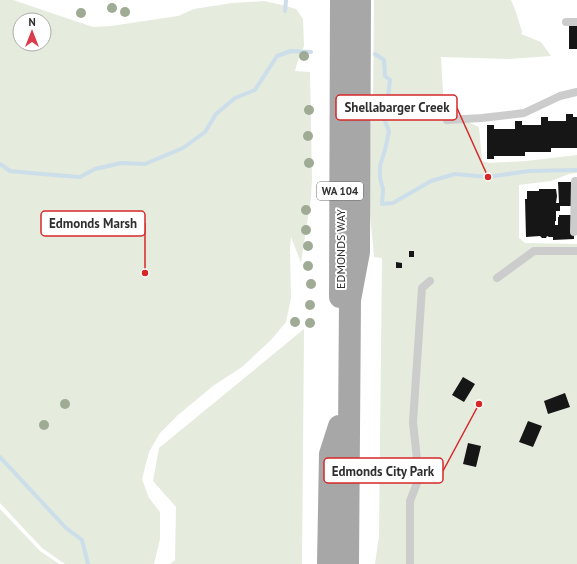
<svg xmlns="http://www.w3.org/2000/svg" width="577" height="564" font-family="'PT Sans',sans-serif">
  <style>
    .green { fill: #e5ebdd; fill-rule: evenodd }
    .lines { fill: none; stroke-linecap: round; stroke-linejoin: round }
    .stream { stroke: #cbdee9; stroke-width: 4 }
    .building { fill: #161616 }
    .lane { stroke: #ccc; stroke-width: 8 }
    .primary { stroke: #a7a7a7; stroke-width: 22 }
    .tree { fill: #a0ab95 }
    .labels { text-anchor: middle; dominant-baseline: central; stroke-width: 4; stroke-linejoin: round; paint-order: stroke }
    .shield { fill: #fff; stroke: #6d6d6d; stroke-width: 1 }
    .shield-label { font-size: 11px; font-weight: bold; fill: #2f2f2f }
    .street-label { font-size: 12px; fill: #2f2f2f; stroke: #fff }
    .leader { fill: none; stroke: #d62828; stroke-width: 1.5 }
    .callout-dot { fill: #d62828; stroke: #fff; stroke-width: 1.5 }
    .callout { fill: #fff; stroke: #d62828; stroke-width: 1.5 }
    .callout-label { font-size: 13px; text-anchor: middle; font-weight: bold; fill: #2f2f2f }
  </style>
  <rect width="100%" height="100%" fill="#fff"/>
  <path class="green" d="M0,0h13l80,27 18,-1 67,-10 16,-7 38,-6 32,-2 18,4 14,4 7,10 1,27 -7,17 -2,8 15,1 2,107 -1,19 -10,65 -10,-26 -1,11 1,50 -5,24 -15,18 -29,27 -29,19 -35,29 -18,18 -11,19 -7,27 7,19 11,14v27l-6,25h-89l-23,-16 -42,-45zM20,20h24v24h-24z
    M374,0h137l5,12 6,20 -1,2 20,8 10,14 -44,3 -66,-2 3,54 35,16 3,34 7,2 37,-2 51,-6v18l-8,1 -18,7 -32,4v53l6,5 52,1v320h-202l4,-28 3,-278 -8,-1 -5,-54 2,-87 2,-9z
    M304,329l-2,235h-132l5,-4 1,-53 -23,-26 6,-33z
    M0,509l40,42 19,13h-59z"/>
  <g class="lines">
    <path class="stream" d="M285,11l1,-11
      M375,54l9,6 1,16 5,4 -2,16 -5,8 2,17 4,10 -4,19 -5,16v12l3,11 -1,15 11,-1 38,-22 24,-7 33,3 41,-6 48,-1
      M0,164l10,7 32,3 38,3 15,-8 26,-6 24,1 38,-16 22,-16 11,-18 19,-16 20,-8 22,-34 14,-5 20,1
      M0,457l66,71 16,12 6,24"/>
  </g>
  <path class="building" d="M569,25h8v24h-8z
    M566,114h7v3h4v31h-26v4h-26v4h-31v3h-7v-34h7v4h21v-8h7v4h19v-8h7v4h18z
    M558,182h15v24h-13v5h-4v10h-1v4h3v-8h1v-2h14l1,24 -21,1v-3h-4l-2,-1 -1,2h-4l-2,-2 -14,1 -1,-38h2v-8h12v-2h17l1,7 -1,7h3z
    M409,251h5v6h-5z
    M396,262l6,1v5h-6z
    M463,377l12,7 -11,18 -12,-7z
    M565,393l5,14 -22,7 -4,-13z
    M528,421l14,5 -9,21 -14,-5z
    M468,443l13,3 -5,21 -13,-3z"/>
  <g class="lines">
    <path class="lane" d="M566,22h11
      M447,120l35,-2 42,-5 36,-17 17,-4
      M574,232l1,-51h2
      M497,278l37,-27h43
      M410,564v-63l9,-23 -6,-56 9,-134 8,-7"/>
    <path class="primary" d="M340,297l1,-297
      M328,564l2,-110 9,-28
      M348,564l2,-264 9,-48 1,-252"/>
  </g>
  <g class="tree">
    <circle cx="112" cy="8" r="5"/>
    <circle cx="125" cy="12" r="5"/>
    <circle cx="81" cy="13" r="5"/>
    <circle cx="304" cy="56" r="5"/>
    <circle cx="309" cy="110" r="5"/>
    <circle cx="308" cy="136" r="5"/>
    <circle cx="309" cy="163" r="5"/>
    <circle cx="306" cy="210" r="5"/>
    <circle cx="306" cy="230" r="5"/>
    <circle cx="308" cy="246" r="5"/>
    <circle cx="308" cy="266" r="5"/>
    <circle cx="311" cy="284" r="5"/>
    <circle cx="310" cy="305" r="5"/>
    <circle cx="295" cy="322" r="5"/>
    <circle cx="310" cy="323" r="5"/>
    <circle cx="65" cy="404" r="5"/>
    <circle cx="44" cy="425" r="5"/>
  </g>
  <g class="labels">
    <rect class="shield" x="317" y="182" width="46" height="18" rx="3"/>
    <g class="shield-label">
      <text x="340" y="191">WA 104</text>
    </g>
    <g class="street-label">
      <text transform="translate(340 249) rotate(-90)">EDMONDS WAY</text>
    </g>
  </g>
  <path class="leader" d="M488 177L457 108M145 273L145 223M479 404L443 471"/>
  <g class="callout-dot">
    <circle cx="488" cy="177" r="4"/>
    <circle cx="145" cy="273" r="4"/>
    <circle cx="479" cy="404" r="4"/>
  </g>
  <g class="callout">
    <rect x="336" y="95" width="121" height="25" rx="4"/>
    <rect x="41" y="211" width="104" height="25" rx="4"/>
    <rect x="324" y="458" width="119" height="25" rx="4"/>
  </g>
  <g class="callout-label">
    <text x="397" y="112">Shellabarger Creek</text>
    <text x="93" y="228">Edmonds Marsh</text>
    <text x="383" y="476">Edmonds City Park</text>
  </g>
  <g transform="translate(32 32)"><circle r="19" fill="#ffffff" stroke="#acacac"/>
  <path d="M0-3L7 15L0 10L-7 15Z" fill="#da3c4b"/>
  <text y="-6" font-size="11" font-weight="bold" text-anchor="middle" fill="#2f2f2f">N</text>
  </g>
</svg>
